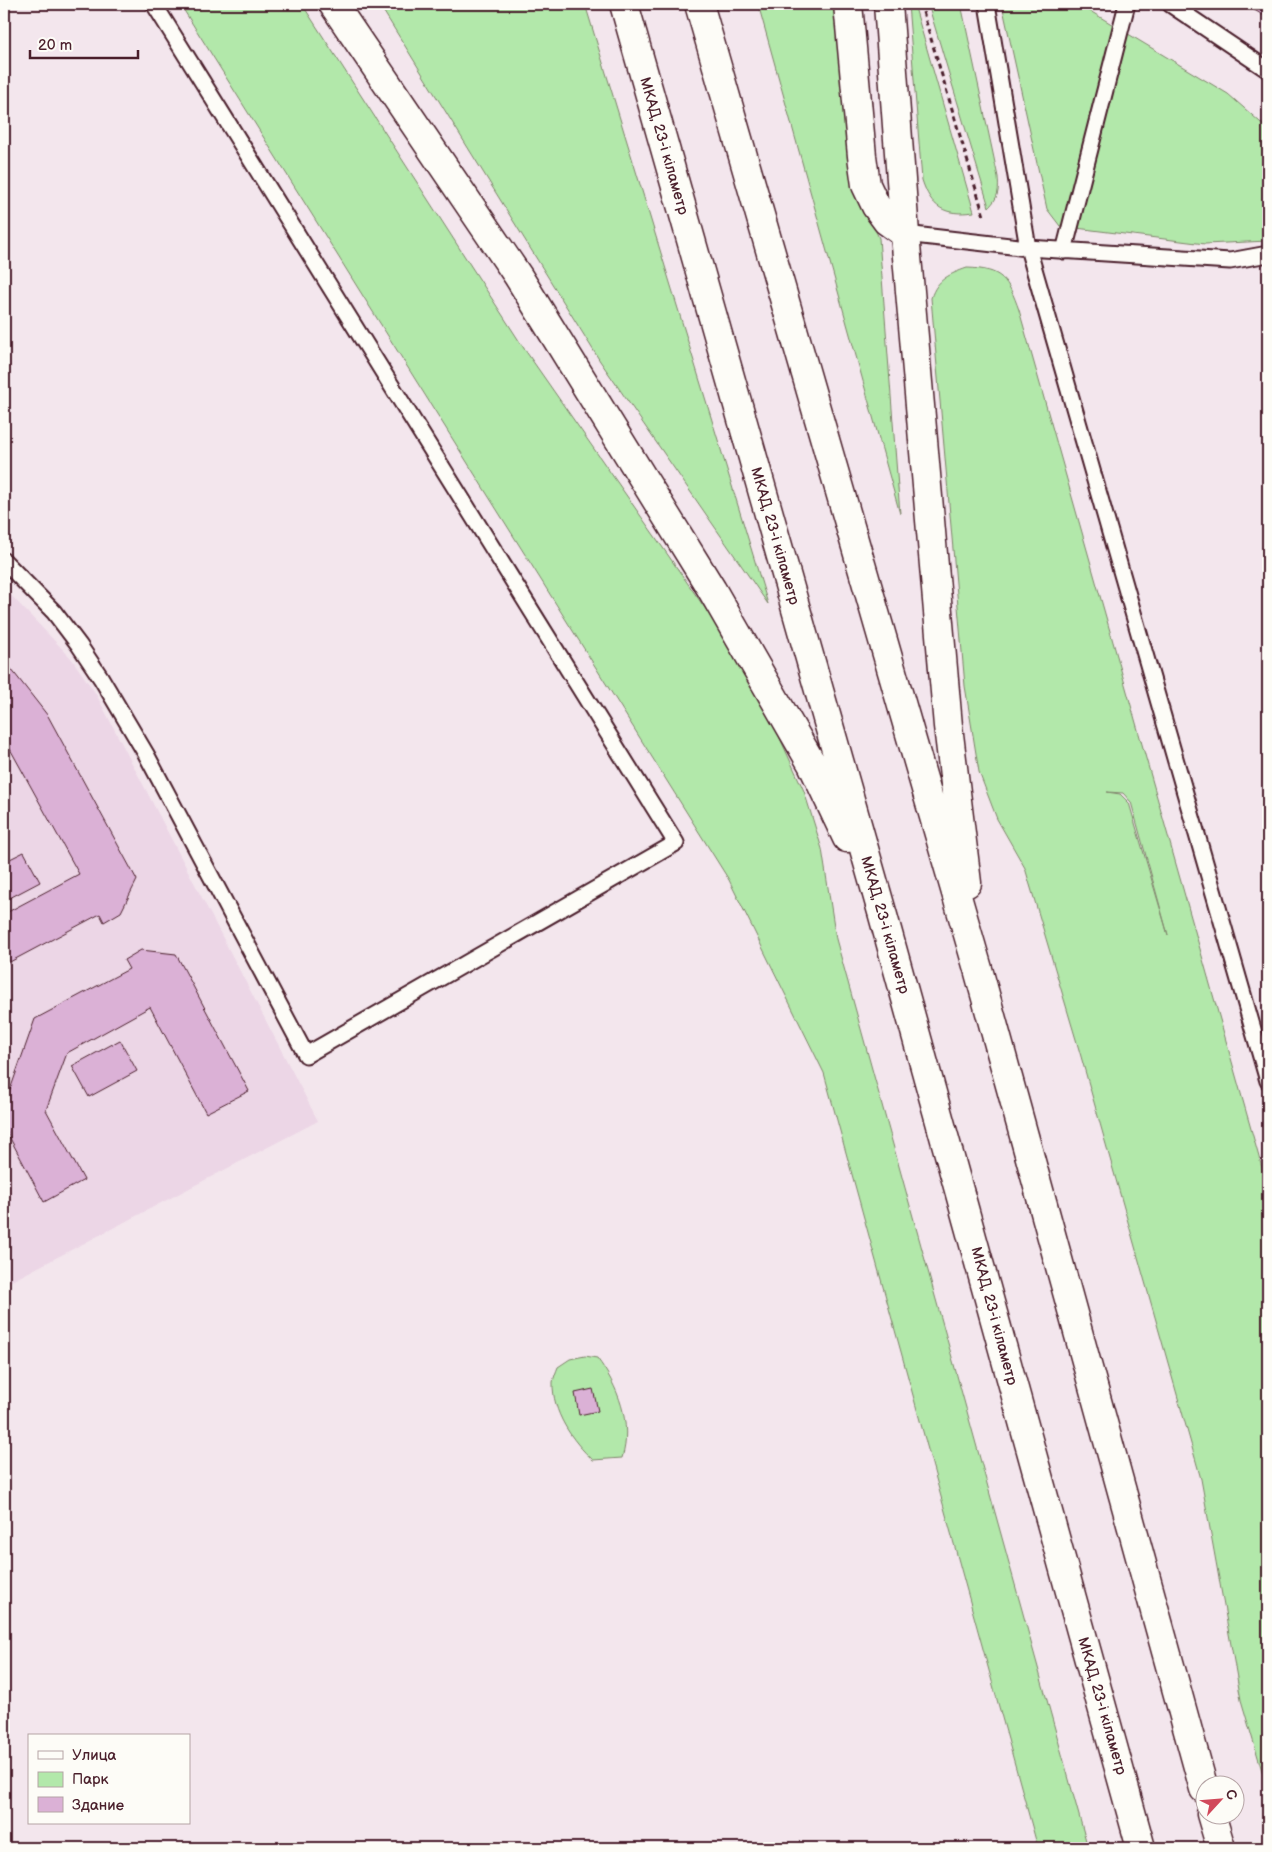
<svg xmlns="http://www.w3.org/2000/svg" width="1272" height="1852" font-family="'Balsamiq Sans',sans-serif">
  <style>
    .built { fill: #ecd6e6 }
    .green { fill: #b2e8aa; stroke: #7e846a; fill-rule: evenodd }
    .building { fill: #dbb1d6; stroke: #4a1f2b }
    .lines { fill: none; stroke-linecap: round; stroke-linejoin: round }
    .lane-casing { stroke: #4a1f2b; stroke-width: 19 }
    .secondary-casing { stroke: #4a1f2b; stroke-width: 31 }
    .highway-casing { stroke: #4a1f2b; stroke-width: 31 }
    .path { stroke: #4a1f2b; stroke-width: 3; stroke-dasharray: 5 4; stroke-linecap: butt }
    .lane { stroke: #fdfcf7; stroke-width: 15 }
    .secondary { stroke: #fdfcf7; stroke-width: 28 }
    .highway { stroke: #fdfcf7; stroke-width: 28 }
    .labels { text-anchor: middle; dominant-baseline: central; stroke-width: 5; stroke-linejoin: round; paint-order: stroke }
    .street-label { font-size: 15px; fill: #4a1f2b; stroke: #fdfcf7 }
  </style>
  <rect width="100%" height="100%" fill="#f3e6ed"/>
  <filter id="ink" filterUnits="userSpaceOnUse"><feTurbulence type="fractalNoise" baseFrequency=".02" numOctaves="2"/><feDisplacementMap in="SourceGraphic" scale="10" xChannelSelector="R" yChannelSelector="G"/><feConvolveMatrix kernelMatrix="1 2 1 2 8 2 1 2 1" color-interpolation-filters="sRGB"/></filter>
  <g filter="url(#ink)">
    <path class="built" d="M4,588l67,70 25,36 222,427 -314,164z"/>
    <path class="green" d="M180,4h122l223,346 182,261 61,101 36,79 18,58 14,90 252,909h-50l-214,-775 -95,-193z
      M379,4h206l183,600 -168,-243z
      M758,4h80l13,173 28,61 21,276z
      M908,4h6l60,208c-29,4 -43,-4 -52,-32z
      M928,4h33l37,173c1,13 1,20 -9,30z
      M1002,4h82l1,4 143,86 40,35v112l-63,3 -145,-18 -13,-17z
      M967,268c35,1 41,11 52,42l249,879v602l-27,-91 -40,-221 -121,-426 -55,-185 -28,-49 -18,-47 -14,-86 -34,-388c6,-19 19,-24 36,-30zM1107,792l16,1 8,9 37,133 -39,-132 -9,-9z
      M585,1356l12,2c21,28 36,66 25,100l-29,2c-21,-19 -41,-48 -40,-78 1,-5 3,-10 5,-15l12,-8z"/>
    <path class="building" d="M1244,4h24v14z
      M4,660l44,56 89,164 -16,32 -17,10 -4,-8 -94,50 -2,-1v-49l75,-40 -75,-136z
      M24,852l16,30 -36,19v-39z
      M141,950l35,4 73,137 -43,22 -56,-106 -83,46 -21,57 38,70 -40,22 -40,-75v-20l31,-88 94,-50 -5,-9z
      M120,1040l17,31 -48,26 -17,-31z
      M593,1389l5,22 -19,4 -4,-22z"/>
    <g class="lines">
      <defs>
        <path id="lane" d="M1170,4l98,66
          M905,234l123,14 -41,-244
          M1064,251l63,-247
          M1268,254l-38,7 -202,-13 240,833
          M4,561l50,51 25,33 22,33 45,76 160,301 370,-212 -522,-839"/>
        <path id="secondary" d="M848,4l14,152 4,29 10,21 11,15 18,13
          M888,4l17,230"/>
        <path id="highway" d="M333,4l185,272 194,314 100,174 35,74
          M624,4l258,908 259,936
          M699,4l279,965 226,820
          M905,234l43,492 19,157
          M1211,1814l10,34"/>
      </defs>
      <use href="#lane" class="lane-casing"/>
      <use href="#secondary" class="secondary-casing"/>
      <use href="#highway" class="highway-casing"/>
      <path class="path" d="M923,12l61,204"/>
      <use href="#lane" class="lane"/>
      <use href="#secondary" class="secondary"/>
      <use href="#highway" class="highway"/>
    </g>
  </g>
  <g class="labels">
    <g class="street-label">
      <text transform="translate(664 146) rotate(74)">МКАД, 23-і кіламетр</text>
      <text transform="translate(775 536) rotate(74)">МКАД, 23-і кіламетр</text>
      <text transform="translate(885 925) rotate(74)">МКАД, 23-і кіламетр</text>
      <text transform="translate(994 1316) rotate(75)">МКАД, 23-і кіламетр</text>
      <text transform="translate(1102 1706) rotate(74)">МКАД, 23-і кіламетр</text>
    </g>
  </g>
  <rect width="1272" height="1852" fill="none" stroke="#fdfcf7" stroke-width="20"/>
  <rect x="10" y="10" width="1252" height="1832" fill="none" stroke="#4a1f2b" stroke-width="2" filter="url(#ink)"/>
  <rect x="28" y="1734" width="162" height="90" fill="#fdfcf7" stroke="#b5a4a5"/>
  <rect x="38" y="1751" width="25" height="8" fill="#fdfcf7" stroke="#b5a4a5"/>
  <text x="72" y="1760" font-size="15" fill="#4a1f2b">Улица</text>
  <rect x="38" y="1772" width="25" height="15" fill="#b2e8aa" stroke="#b5a4a5"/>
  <text x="72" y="1784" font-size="15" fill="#4a1f2b">Парк</text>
  <rect x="38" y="1797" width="25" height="15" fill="#dbb1d6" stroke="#b5a4a5"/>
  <text x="72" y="1810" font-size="15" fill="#4a1f2b">Здание</text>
  <g transform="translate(1220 1800) rotate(64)"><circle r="24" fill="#fdfcf7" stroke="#b5a4a5"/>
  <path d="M0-4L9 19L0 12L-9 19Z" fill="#d1495b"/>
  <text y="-8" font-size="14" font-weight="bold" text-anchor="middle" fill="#4a1f2b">С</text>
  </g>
  <path d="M30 50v8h108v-8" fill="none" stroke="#4a1f2b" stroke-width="2.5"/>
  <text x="38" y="50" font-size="15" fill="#4a1f2b" stroke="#fdfcf7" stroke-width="4" paint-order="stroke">20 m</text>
</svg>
